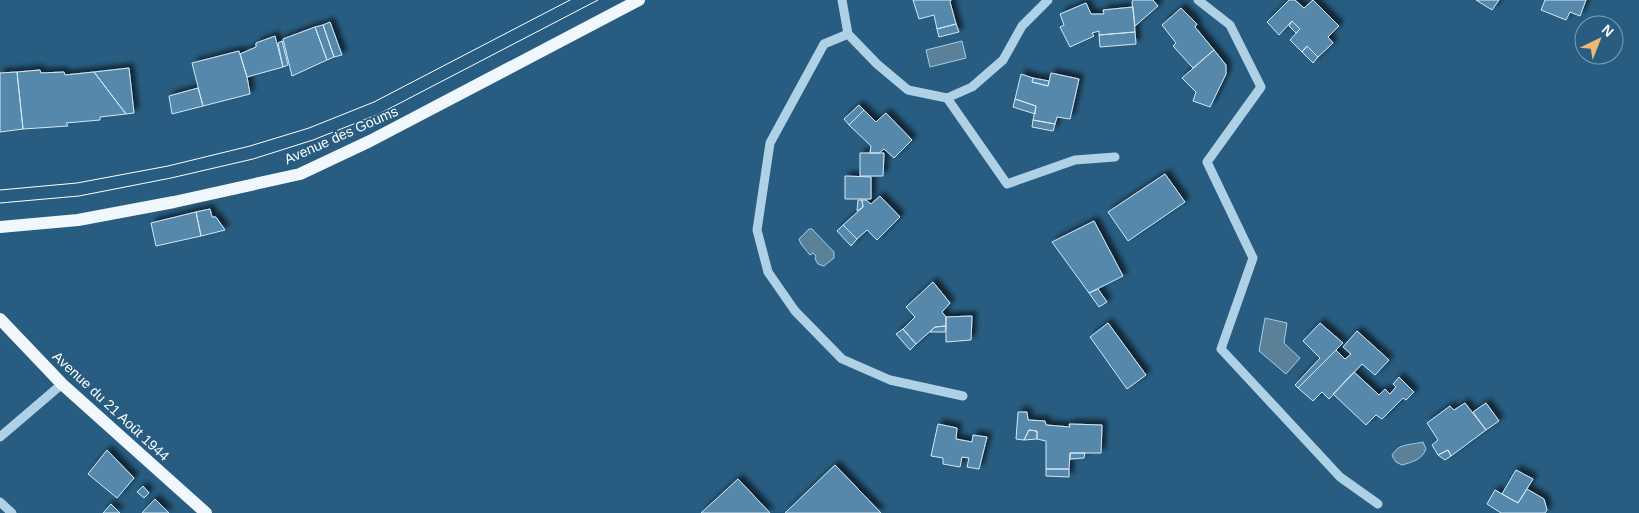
<svg xmlns="http://www.w3.org/2000/svg" width="1639" height="513" font-family="Arial,sans-serif">
  <style>
    .water { fill: #5b8198; stroke: #a4cde6 }
    .building { fill: #5488ab; stroke: #d2e8f5; filter: url(#shadow) }
    .lines { fill: none; stroke-linecap: round; stroke-linejoin: round }
    .minor { stroke: #afd1e6; stroke-width: 9 }
    .major { stroke: #f0f7fd; stroke-width: 12 }
    .tram { stroke: #fff; stroke-width: 1 }
    .labels { text-anchor: middle; dominant-baseline: central; stroke-width: 4; stroke-linejoin: round; paint-order: stroke }
    .street-label { font-size: 14px; fill: #fff; stroke: #285d81 }
  </style>
  <defs>
    <filter id="shadow"><feDropShadow dx="4.5" dy="-4.5" stdDeviation="2.5" flood-color="#0009"/></filter>
  </defs>
  <rect width="100%" height="100%" fill="#285d81"/>
  <path class="water" d="M962,41l4,17 -36,9 -4,-17z
    M809,229h3l22,23v6l-10,8 -6,-2 -3,-5 1,-3 -3,-3 -3,2 -9,-11 -2,-5z
    M1265,318l22,5 -3,20 16,15 -14,16 -27,-23z
    M1423,442l3,7c-4,11 -14,13 -24,16l-6,-3 -4,-6c5,-13 20,-11 31,-14z"/>
  <path class="building" d="M913,0h38l-1,2 6,22 -19,5 -3,-14 -15,4z
    M1133,0h20l5,6 -23,20 -3,-24z
    M1289,0h6l9,8 9,-8 26,26 -11,11 5,6 -15,14 -11,-11 -5,6 -12,-12 10,-11 -8,-8 -13,14 -12,-13z
    M1476,0h23l-7,10z
    M1545,0h41l-6,16 -10,-4 -4,8 -25,-10z
    M1086,3l5,11h13l-1,-4 30,-3 2,25 -36,3v-4l-7,2 2,3 -24,11 -10,-20 4,-2 -4,-11z
    M1181,8l16,16 -2,3 19,23 -21,18 -20,-22 3,-3 -14,-18z
    M1292,21l8,8 -4,4 -7,-7z
    M330,22l12,33 -8,2 -11,-32z
    M956,24l3,8 -20,5 -2,-8z
    M323,25l11,32 -7,3 -12,-33z
    M315,27l12,33 -35,16 -9,-37z
    M1135,32l1,12 -36,3 -1,-12z
    M275,36l8,31 -36,10 -7,-23 16,-7v-4z
    M282,41l6,24 -5,2 -5,-24z
    M1307,46l11,11 -5,6 -11,-11z
    M1214,50l12,15v9l-16,33 -17,-6 3,-9 -14,-14z
    M239,51l8,26 3,17 -47,12 -11,-43z
    M129,68l5,45 -8,1 -32,-42z
    M40,70l1,3 23,-1 1,3 29,-3 32,42 -26,3v3l-34,3 2,3 -45,3 -6,-57z
    M17,72l6,57 -23,3v-59z
    M1051,73l28,6 -9,40 -13,-2 -2,7 -22,-4 3,-14 -21,-7 6,-25 12,4 -1,4 16,4z
    M1033,78l16,3 -1,5 -16,-4z
    M198,88l5,18 -31,8 -3,-18z
    M1015,99l21,7 -1,8 -22,-7z
    M859,105l5,5 -15,15 -5,-6z
    M864,110l12,12 10,-9 26,27 -18,18 -10,-9 -5,4h-9l1,-7 -22,-21z
    M1033,120l22,4 -2,7 -21,-4z
    M860,153h24l-1,23h-23z
    M1165,174l20,28 -57,39 -20,-29z
    M845,176l26,1v22h-26z
    M880,196l20,21 -23,23 -10,-10 -10,9 -14,-14 20,-18 -1,-7h4l5,4z
    M858,200h4l1,7 -6,4z
    M210,209l2,8h4l9,13 -24,6 -5,-24z
    M196,212l5,24 -45,10 -5,-23z
    M1094,221l29,55 -34,17 -37,-51z
    M843,225l14,14 -6,7 -14,-15z
    M933,282l17,21 -8,9 4,5v9l-11,1 -19,17 -13,-15 12,-12 -9,-10z
    M1098,289l9,13 -8,5 -10,-14z
    M972,316l-1,24 -25,2v-25z
    M1108,323l38,52 -19,14 -37,-52z
    M1320,323l23,20 -45,45 -3,-3 25,-27 -17,-17z
    M946,326l-1,6h-15l5,-5z
    M903,329l13,15 -6,6 -14,-16z
    M1357,331l32,29 -14,15 -13,-11 -33,35 -7,-7 -9,9 -15,-13 38,-38 9,9 6,-5 -8,-7z
    M1354,372l25,23 6,-6 5,5 6,-7 -3,-3 6,-7 15,15 -8,8 -3,-2 -21,21 -6,-4 -10,10 -33,-31z
    M1465,403l21,27 -35,26 -3,-6 -10,5 -6,-10 6,-5 -11,-17 23,-17 4,4z
    M1486,403l13,18 -13,9 -13,-18z
    M1018,412h9l1,8 17,1 1,4 24,2 -1,-3 33,1 -1,28h-31l-1,16h-23v-28l-9,-2v-8l-8,-1 -5,10 -8,-1z
    M938,424l19,4 -1,11 16,3 1,-7 14,2 -8,32 -12,-2 2,-9 -7,-1 -2,10 -17,-3v-6l-12,-2z
    M1029,430l8,1v8l-13,1z
    M107,450l27,28 -17,20 -29,-24z
    M1448,450l3,6 -6,4 -7,-5z
    M1070,453h15l-1,5 -14,1z
    M835,465l46,48h-96z
    M1046,469h23v8l-23,-1z
    M1516,470l17,9 -15,24 -16,-9z
    M738,479l32,34h-69z
    M143,486l6,7 -5,5 -7,-6z
    M1527,489l17,10 3,11 -2,3h-44l-14,-9 8,-14 23,13z
    M155,499l14,14h-27z
    M111,504l9,9h-17z"/>
  <g class="lines">
    <path class="minor" d="M842,0l6,34 29,30 31,26 39,8 25,-11 31,-27 19,-34 26,-26
      M1198,0l32,25 31,62 -54,75 46,96 -32,91 119,128 38,27
      M848,34l-24,10 -54,99 -13,87 11,42 27,39 47,48 48,21 73,16
      M947,98l60,86 68,-24 40,-3
      M0,437l62,-53
      M0,502l12,11"/>
    <path class="major" d="M0,227l78,-7 96,-18 126,-28 70,-33 269,-141
      M0,319l62,65 144,129"/>
    <path class="tram" d="M0,190l77,-7 91,-17 82,-20 59,-18 65,-26 196,-102
      M0,203l79,-7 92,-18 82,-19 60,-19 66,-26 219,-114"/>
  </g>
  <g class="labels">
    <g class="street-label">
      <text transform="translate(341 135) rotate(-24)">Avenue des Goums</text>
      <text transform="translate(111 406) rotate(43)">Avenue du 21 Août 1944</text>
    </g>
  </g>
  <g transform="translate(1599 40) rotate(43)"><circle r="24" fill="#285d81" stroke="#7e9eb3"/>
  <path d="M0-4L9 19L0 12L-9 19Z" fill="#eeb876"/>
  <text y="-8" font-size="14" font-weight="bold" text-anchor="middle" fill="#ffffff">N</text>
  </g>
</svg>
